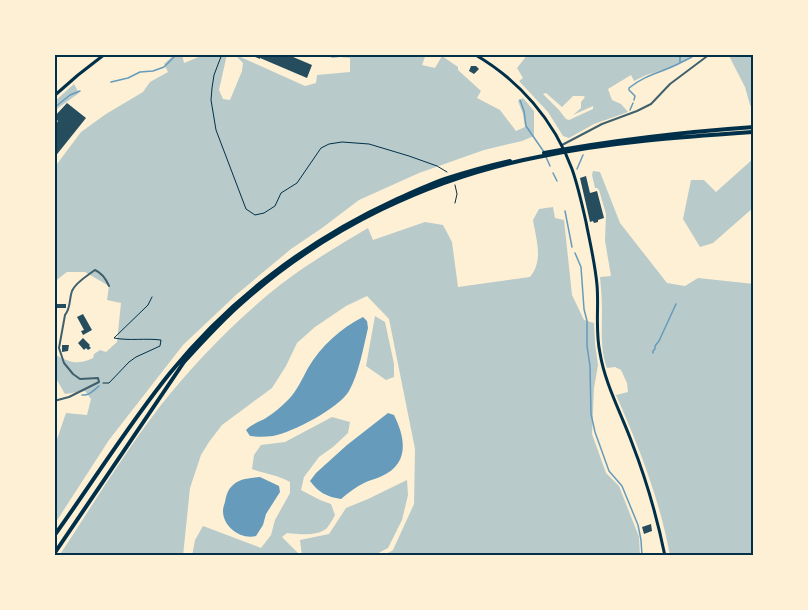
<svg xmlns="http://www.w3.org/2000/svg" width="808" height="610" font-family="Quicksand,sans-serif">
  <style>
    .green { fill: #b9caca; fill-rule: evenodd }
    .water { fill: #669bbc }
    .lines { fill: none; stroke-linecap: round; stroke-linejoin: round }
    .stream { stroke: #669bbc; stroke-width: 1.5 }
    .building { fill: #264d5e }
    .path { stroke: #003049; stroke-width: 1 }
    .minor { stroke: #3f606c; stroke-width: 2 }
    .secondary { stroke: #003049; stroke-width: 3 }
    .motorway { stroke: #003049; stroke-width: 4 }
    .neatline { fill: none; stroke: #003049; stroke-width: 2 }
  </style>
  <rect width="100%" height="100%" fill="#fdf0d5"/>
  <path class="green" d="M175,54h7l2,9 22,-9h21l-8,36 4,9 7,1 12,-29 1,-8 -9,-9 71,32 11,-3 1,-8 33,-3v-14l-20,-2 -13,1v-3h109l-4,11 13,3 7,-12 16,11v3l23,21 -4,7 23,12 16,21 9,-4 -2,-13 -5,-13 5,-3 11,13v25l-12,5 -38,9 -65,23 -60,27 -37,28 -31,21 -54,45 -54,51 -74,95 -55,85v-82l2,-1 10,-29 21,2 4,-16 -6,-8 -20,3 -11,-19v-21c15,8 23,12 39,4l1,-4 6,-4 6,2 11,-10 4,-39 -14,-3 2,-14 -24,-14h-18l-13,10v-114l27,-36 25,-18 37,-22 7,-10 18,-10 -4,-8z
    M528,54h160l4,3 -22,11 -24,7 -12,6 -3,-6 -23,14 4,11 9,4 7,8 -34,12 -25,14 -6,-2 -15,-24 -29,-31 4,-3 -6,-10zM546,93l16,14 11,-11h10l2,1 -4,5v6l-8,7 20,-9v3l-24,11 -3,-1 -7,-9 -16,-16z
    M728,54h26v55l-4,-4 -5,-18z
    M74,84l5,9 -25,18v-9z
    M754,158v49l-41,36 -13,4 -17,-28 8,-39h13l12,12z
    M593,171l7,1 20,51 47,60 18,3 13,-8 56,6v272h-84c-10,-56 -31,-109 -54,-161l12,-3 -1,-9 -6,-13 -6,-3 -8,1c-7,-19 -5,-38 -5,-57 0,-11 -1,-23 -2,-34l11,-1 -6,-35 1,-27 -7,-24 -2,-2h-2l-3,-13z
    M553,207l2,11 9,2 8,75 12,25 10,3 1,21 3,21 -4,23 -2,46 14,39 13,13 20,51 1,19h-257l10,-6 21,-46 1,-55 -26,-130 -22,-23 -21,10 -31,21 -18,16 -11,23 -14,22 -50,37 -13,17 -8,13 -11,33 -7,68h-124c33,-50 65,-103 102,-151 34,-43 76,-86 119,-120 27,-21 58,-39 88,-57l5,12 52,-18 18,3 9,17 6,45 72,-10c14,-17 6,-38 3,-57l6,-11z
    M375,316l10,6 9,42v13l-8,3 -20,-14z
    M332,417l18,5 -2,11 -15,14 -14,10 -15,20 -3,13 19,10 11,4 4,11c-2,4 -5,9 -8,13 -10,9 -28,6 -40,5l-5,4 17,17v2h-107l3,-16 8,-14 58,22 10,-13 4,-15 15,-27v-11c-12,-7 -25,-8 -38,-13l2,-14 7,-10 24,-3z
    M407,480l1,15 -6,25 -14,28 -15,8h-71l-2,-16 29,-6 17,-26 22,-9z"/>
  <path class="water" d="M363,317l4,4 1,7c-5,21 -9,45 -19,63 -11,18 -56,41 -76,45 -8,1 -16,1 -23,0l-4,-6c6,-6 13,-8 20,-12 8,-5 15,-11 22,-18 9,-9 14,-21 20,-32 13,-22 33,-40 55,-51z
    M388,413l6,2c12,24 15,49 -12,61 -6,3 -12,4 -18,7 -8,4 -16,10 -23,16 -14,-2 -23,-7 -31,-18l6,-8 31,-28z
    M260,477l19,9 1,6 -14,22 -3,11 -7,11c-15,4 -33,-9 -33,-25 0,-3 1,-6 2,-9 1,-6 3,-13 8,-17 7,-7 18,-7 27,-8z"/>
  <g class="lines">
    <path class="stream" d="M318,54l10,2
      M332,57l31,-3
      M680,63l12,-6
      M111,82l17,-4 12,-6 13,-1 11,-4 13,-13
      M520,100l4,11 2,15 18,26
      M634,100l1,-4 -6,-6v-2c17,-14 32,-15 51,-25v-9
      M54,108l16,-13 10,-4
      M630,110l3,-7
      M546,157l4,9
      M577,169l6,-14
      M553,173l4,8
      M565,211l7,36
      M575,253l6,14 3,42 3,12v25l3,20 1,48 4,18 14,39 13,15 16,39 3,15 1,16
      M653,353v-2l2,-2v-3l4,-5 17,-37
      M82,395c7,1 12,-5 17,-9"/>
  </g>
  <path class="building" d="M248,54h38l26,11 -5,13 -47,-20v1z
    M471,66h5l3,3 -5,5 -5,-3z
    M67,103l19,15 -32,40v-31l4,-6 -4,-4z
    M586,176l4,17 7,-2 6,23 1,4 -6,2v2l-4,1 -1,-2 -3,1 -10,-44z
    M54,304h12v4h-12z
    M83,314l9,16 -9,5 -2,-4 3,-1 -7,-13z
    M83,338l7,7 -1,1 2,2 -3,2 -2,-2 -2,2 -6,-7z
    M62,345h7l-1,6 -6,1z
    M651,524l1,7 -8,3 -2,-7z"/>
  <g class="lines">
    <path class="path" d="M222,54l-8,21 -2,13 -1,12 5,30 30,79 9,6 9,-2 11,-7 6,-13 16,-10 24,-35 8,-4 13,-2 27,2 40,12 28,10 10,6
      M455,203l2,-9 -2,-9
      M103,383h6l20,-21 7,-5 24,-11 1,-6c-16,-2 -31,1 -47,-2l34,-33 4,-8"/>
    <path class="minor" d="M54,56l5,-2
      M562,145l40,-21 35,-13 14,-7 19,-20 40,-30
      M54,401l15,-4 30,-15 -1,-4 -18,1 -7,-5 -9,-11 -5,-15 6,-33c6,-7 4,-16 7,-24 4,-9 15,-15 23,-21 7,3 11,9 14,16"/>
    <path class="secondary" d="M474,54c45,26 80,66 98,115 6,17 10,35 14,53 4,21 9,41 11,63 2,22 -2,46 3,68 5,31 21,60 32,90 14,36 25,74 33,113
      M54,96l24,-21 27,-21"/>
    <path class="motorway" d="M544,153c70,-13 139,-21 210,-26
      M54,536c39,-54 74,-111 116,-163 60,-74 138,-133 225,-173 16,-7 33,-15 50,-21 21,-7 43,-13 65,-18
      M54,554l130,-192c19,-21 38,-42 60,-61 82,-73 186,-123 294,-144 71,-15 144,-20 216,-25"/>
  </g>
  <rect width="808" height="610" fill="none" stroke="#fdf0d5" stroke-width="111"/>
  <rect x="56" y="56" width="696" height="498" class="neatline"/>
</svg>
